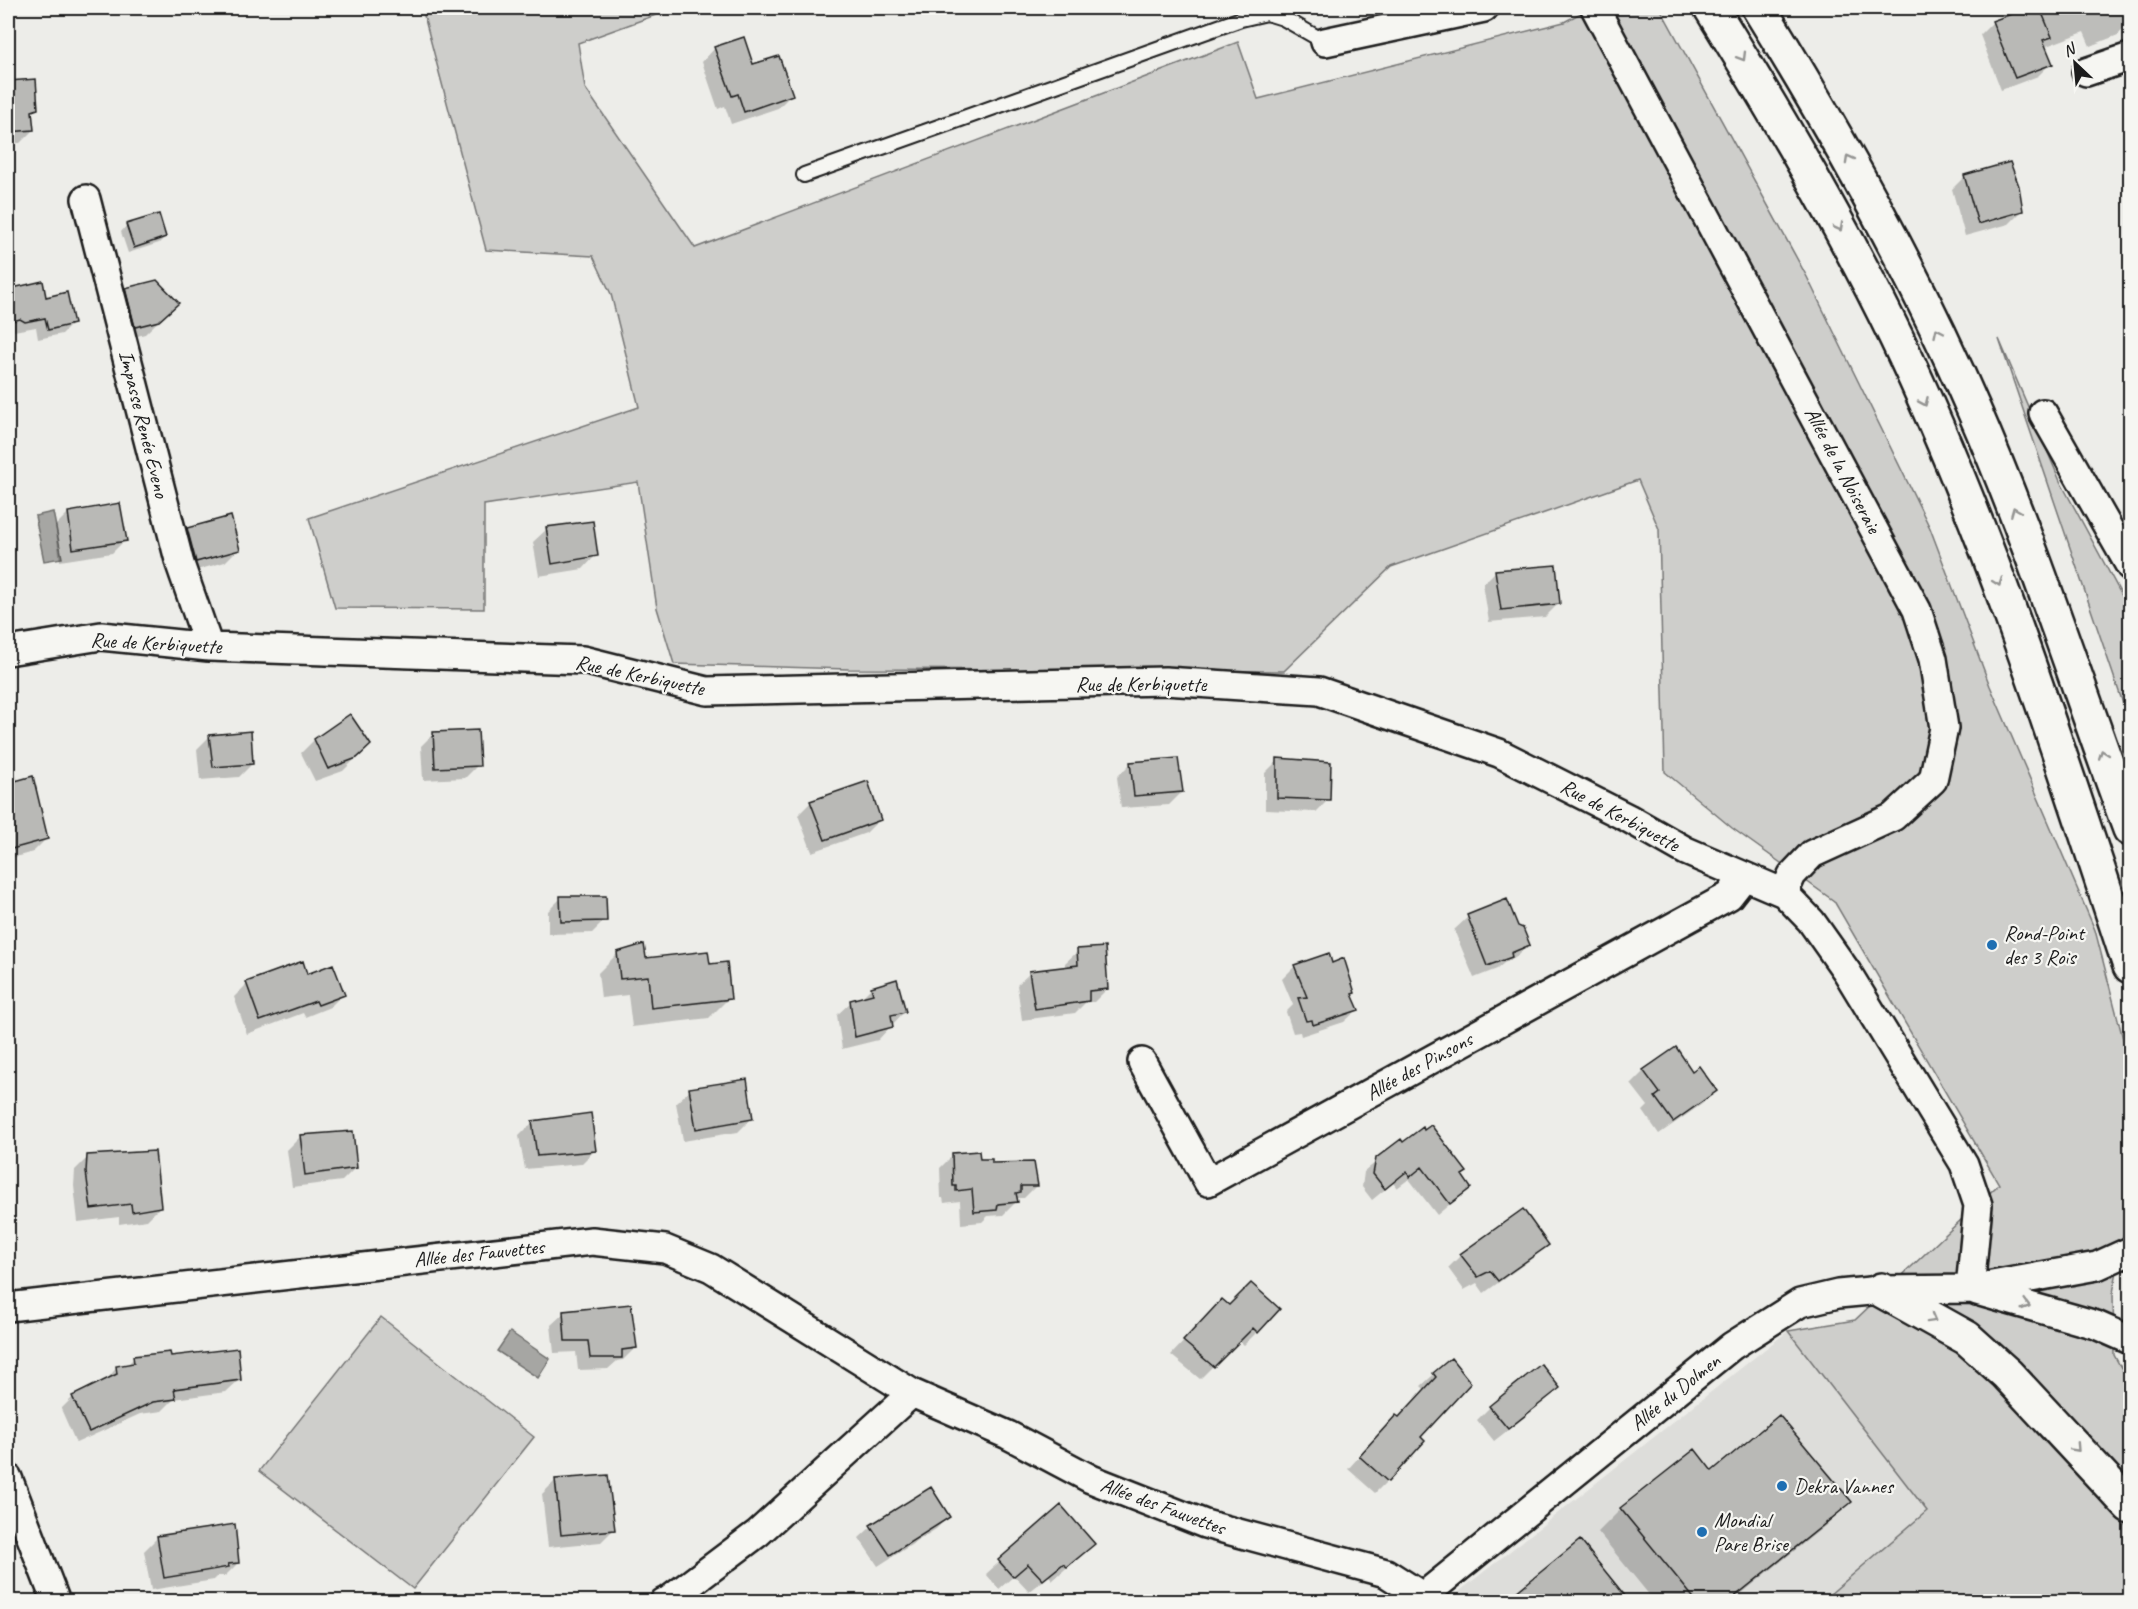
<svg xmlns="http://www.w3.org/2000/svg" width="2138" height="1609" font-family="Caveat,sans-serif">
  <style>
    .built { fill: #ddddda }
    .green { fill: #cececb; stroke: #757574; stroke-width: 1.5 }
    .water { fill: #a6a6a3; stroke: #6f6f6d; stroke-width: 1.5 }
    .shadow { fill: #0003 }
    .building { fill: #b9b9b6; stroke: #1c1c1c; stroke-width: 1.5 }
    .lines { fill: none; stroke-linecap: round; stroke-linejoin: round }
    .lane-casing { stroke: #1c1c1c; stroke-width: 18 }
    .street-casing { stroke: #1c1c1c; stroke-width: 32 }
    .primary-casing { stroke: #1c1c1c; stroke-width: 38 }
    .highway-casing { stroke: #1c1c1c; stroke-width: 38 }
    .lane { stroke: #f6f6f2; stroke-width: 14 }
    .street { stroke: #f6f6f2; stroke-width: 27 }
    .primary { stroke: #f6f6f2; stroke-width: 33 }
    .highway { stroke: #f6f6f2; stroke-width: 33 }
    .oneway { stroke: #949492 }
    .poi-dot { fill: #1f6fb2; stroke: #f6f6f2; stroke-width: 2 }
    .labels { text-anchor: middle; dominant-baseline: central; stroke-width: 4.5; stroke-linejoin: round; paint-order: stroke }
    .street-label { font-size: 21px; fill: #1c1c1c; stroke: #f6f6f2 }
    .poi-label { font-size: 21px; fill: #1c1c1c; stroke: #f6f6f2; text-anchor: start }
  </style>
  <rect width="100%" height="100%" fill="#edede9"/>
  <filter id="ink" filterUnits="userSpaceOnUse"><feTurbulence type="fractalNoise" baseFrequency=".0167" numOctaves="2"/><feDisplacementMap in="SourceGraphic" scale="12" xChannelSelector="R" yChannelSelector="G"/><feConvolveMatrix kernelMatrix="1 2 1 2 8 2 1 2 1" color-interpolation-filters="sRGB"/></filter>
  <g filter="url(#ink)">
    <path class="built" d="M1788,1331l139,180 -105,90h-375z"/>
    <path class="green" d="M422,8h253l-97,35 7,45 110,160 543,-206 20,57 306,-77 26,-14h70l147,269 123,251 60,158 105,244 35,136v159l-6,7 -11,61 1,62 16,29v217h-308l105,-90 -139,-180 67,-11 144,-136 -165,-283 -102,-73 -67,-56 -6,-243 -21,-49 -247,87 -107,104 -436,-2 -174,-5 -17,-56 -19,-126 -154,23v104l-149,-1 -26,-90 330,-111 -28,-113 -18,-38 -107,-6z
      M1999,339l61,142 70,130v113z
      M381,1317l153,120 -121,152 -154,-118z"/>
    <path class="water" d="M53,512l9,46 -18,3 -9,-45z
      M510,1332l40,27 -12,19 -41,-27z"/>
    <path class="shadow" d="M2032,8h98v5l-2,1 2,8 -12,13 -28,11 -6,-14 -40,15 7,16 -13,13 -37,14 -21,-55 13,-13z
      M715,48l76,47 -13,13 -47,16 -6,-18 -7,3 -16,-47z
      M34,81l2,28 -5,5 2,16 -13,13h-12v-61z
      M1965,176l57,35 -13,13 -44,12 -13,-47z
      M127,225l38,12 -6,6 -31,10 -7,-21z
      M42,283l3,15 27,26 -10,10 -24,5 -2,-12 -22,4 -6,-2v-39z
      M126,290l51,13 -32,31 -23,6 -9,-37z
      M68,513l57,27 -13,13 -52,8 -5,-35z
      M188,529l50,20 -13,13 -42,12 -8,-32z
      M547,529l49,26 -13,14 -44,7 -6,-34z
      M1496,571l62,33 -13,13 -56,5 -6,-38z
      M350,716l19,29 -26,26 -28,10 -14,-28 13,-13z
      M434,733l44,32 -13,13 -42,2 -2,-34z
      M210,736l42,28 -13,13 -39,3 -3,-31z
      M1278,760l51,39 -13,13 -51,-2v-37z
      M1131,763l51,29 -13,13 -48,3 -4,-31z
      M13,766l5,15 28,58 -13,13 -25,7v-92z
      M811,802l68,18 -13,13 -54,19 -14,-37z
      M561,898l44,22 -13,13 -44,1v-23z
      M1506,901l11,26 11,18 -13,13 -11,5 -7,6 -23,9 -20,-48 14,-13z
      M1078,951l29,38 -13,13h-8l-11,11 -53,7 -5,-35 13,-12 35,-5v-5z
      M618,953l27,6 63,7 21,32 -20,20 -77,9 -4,-32 -27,3 -3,-25z
      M1331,965l20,30 6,15 -13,12 -43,14 -1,-4 -7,1 -7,-21 7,-7 -11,-26 13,-13z
      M306,976l37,18 -13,13 -25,10 -2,-4 -56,21 -13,-37 13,-13z
      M871,988l34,23 -27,29 -36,9 -5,-34 14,-13 9,-3z
      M1644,1071l47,2 24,18 -13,13 -43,30 -16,-23 5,-5 -17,-22z
      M690,1090l61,29 -13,13 -55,9 -7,-38z
      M532,1123l62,28 -13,13 -56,5 -6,-33z
      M300,1137l55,31 -13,13 -50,6 -5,-37z
      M1401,1141l60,35 8,12 -32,27 -28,-36 -12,9 -4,-5 -21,17 -10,-13 2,-15z
      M953,1155l38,10 46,20 -13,13h-8v4l-13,13 -15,1 -6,6 -21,2 -1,-23 -16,2 -1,-5h-2l-1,-30z
      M88,1157l72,50 -13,13 -28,4v-7l-41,5 -4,-36 1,-16z
      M1522,1211l25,33 -13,13 -50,36 -7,-10 -13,7 -16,-22 13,-13z
      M1222,1301l35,31 -13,13 -5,-5 -39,39 -29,-24z
      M564,1313l71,35 -12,12 -6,1 -9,8 -30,1 -2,-18 -22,1 -3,-28z
      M134,1358h35l70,22 -13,12 -52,7 -12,12 -22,3 -64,29 -15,-34 12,-12 32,-15 12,-15 9,-1z
      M1450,1360l-31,78 -32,43 -12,12 -27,-24 36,-40 15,-10 26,-29 -4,-4z
      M1558,1388l-13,13 -51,40 -17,-21 13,-13z
      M555,1481l59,48 -13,13 -53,5 -6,-53z
      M1850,1501l-24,24 -95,77h-76l-57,-70 23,-23z
      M1060,1507l33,37 -40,36 -4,-4 -20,16 -15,-16 -15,13 -13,-15z
      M948,1517l-12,12 -58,37 -19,-28 12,-11z
      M234,1525l4,38 -13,13h-7l-4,4 -63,10 -7,-39 13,-13z
      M754,1596l4,6h-11z"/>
    <path class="building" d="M2028,8h12l12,29 -9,3 10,24 -38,14 -23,-57z
      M744,37l9,27 26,-8 14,39 -49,17 -6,-18 -6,2 -18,-49z
      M36,79l2,30 -6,2 2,19 -26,2v-51z
      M2010,162l9,24 4,25 -45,13 -14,-49z
      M159,214l7,23 -32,11 -8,-24z
      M157,280l22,23 -20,18 -24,6 -10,-39z
      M43,281l3,16 21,-5 7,32 -26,6 -3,-12 -20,4 -5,-3 -12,3v-33z
      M120,503l7,38 -54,8 -5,-37z
      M231,516l9,34 -44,12 -9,-34z
      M593,521l5,35 -46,8 -6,-37z
      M1556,565l4,39 -59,6 -6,-40z
      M350,714l21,31 -14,13 -29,11 -14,-30z
      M478,730l2,36 -45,2 -2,-36z
      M251,731l2,33 -40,3 -4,-32z
      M1178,758l5,34 -49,4 -4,-34z
      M1277,758l54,4 -1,38 -53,-2z
      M33,776l15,63 -40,11v-67z
      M868,781l13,39 -56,20 -15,-39z
      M560,896h46l1,25 -46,1z
      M1507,899l11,27 5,2 7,17 -19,8 1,4 -25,9 -20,-51z
      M644,944l2,14 62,-7 2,13 17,-2 4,37 -80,9 -3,-32 -28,3 -3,-27z
      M1105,947l3,42 -19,2v10l-54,8 -6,-38 49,-6 -1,-16z
      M1329,953l3,10 12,-5 11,35 -3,1 7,16 -46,15 -1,-5 -6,1 -8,-23 9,-1 -13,-32z
      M303,961l4,13 26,-10 12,31 -27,10 -2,-4 -56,20 -14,-39z
      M897,979l9,33 -15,3 2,12 -38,10 -5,-37 23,-6 -2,-7z
      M1676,1047l16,24 7,-5 18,25 -44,31 -18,-25 5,-4 -17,-23z
      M747,1079l6,40 -57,10 -7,-41z
      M591,1113l5,38 -59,5 -5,-35z
      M1431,1125l36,47 -5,3 9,13 -21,16 -28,-37 -12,10 -4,-5 -21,17 -12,-15 3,-16 25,-19 2,3 20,-15 1,3z
      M353,1131l4,37 -52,7 -5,-40z
      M155,1151l6,56 -29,5 -1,-8 -40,5 -5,-37 1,-17z
      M979,1151l1,8h12v4l42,-1 4,24h-17v6l-5,1 2,9 -20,2 -1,6 -23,2 -2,-23 -16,2v-5h-3l-1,-33z
      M1523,1209l26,36 -51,36 -8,-10 -12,6 -18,-23z
      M1251,1283l29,26 -22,24 -5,-5 -39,39 -31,-26 39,-42 7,6z
      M631,1304l6,44 -15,2v8h-32l-2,-17h-23l-2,-30z
      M238,1348l3,32 -67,9 2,10 -23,3 -64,30 -17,-36 45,-22 -1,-8 18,-3 -1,-7 37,-4 1,4z
      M1451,1358l20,25 -50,54 4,4 -37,41 -29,-26 37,-41 3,2 37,-40 -3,-4z
      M1541,1364l19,24 -52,41 -19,-23z
      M1779,1415l73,87 -124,100h-31l-77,-94 75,-59 17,22z
      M608,1475l7,55 -54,5 -6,-56z
      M931,1487l19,30 -60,38 -20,-30z
      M1061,1505l34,39 -28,23 -4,-3 -20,16 -15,-16 -15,13 -15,-17z
      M235,1524l4,39 -11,1 1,3 -65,11 -7,-42z
      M1580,1540l50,62h-126z"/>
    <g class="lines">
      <defs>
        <path id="lane" d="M804,175l437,-156 26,-6 16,5 42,24"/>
        <path id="street" d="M1595,8l322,602 16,49 11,69 -11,52 -40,37 -81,37 -20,21 -8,18
          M1325,42l159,-34
          M2086,72l44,-15
          M86,199l94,365 29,83
          M2043,413l87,153
          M8,651l93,-15 108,11 374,13 124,31 458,-10 154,10 180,62 129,65 58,33 98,42 27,28 36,51 117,192 14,41 -8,84
          M1142,1062l66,120 521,-286 15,-19
          M1977,1291l119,34 34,15
          M8,1307l584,-66 73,8 46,19 201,125 96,42 83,44 114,45 181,49 36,23
          M8,1478l48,124
          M664,1602l5,-2 89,-67 154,-140
          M1416,1602l316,-256 68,-43 38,-9 43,-4 89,-1 127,-23 33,-15"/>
        <path id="primary" d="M1881,1290l86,48 40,36 123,132"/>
        <path id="highway" d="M1711,8c66,107 131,217 186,331 96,201 163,416 233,627
          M1759,8c79,128 154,261 214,400 60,137 105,280 157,421"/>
      </defs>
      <use href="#lane" class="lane-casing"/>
      <use href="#street" class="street-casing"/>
      <use href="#primary" class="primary-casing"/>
      <use href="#highway" class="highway-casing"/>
      <use href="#lane" class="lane"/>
      <use href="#street" class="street"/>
      <use href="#primary" class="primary"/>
      <use href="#highway" class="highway"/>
    </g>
    <defs><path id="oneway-chevron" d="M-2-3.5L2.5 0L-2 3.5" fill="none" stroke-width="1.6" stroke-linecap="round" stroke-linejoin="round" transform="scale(1.5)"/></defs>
    <g class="oneway">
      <use href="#oneway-chevron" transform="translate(1742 57) rotate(59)"/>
      <use href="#oneway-chevron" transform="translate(1849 159) rotate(-119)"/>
      <use href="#oneway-chevron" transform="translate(1839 227) rotate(62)"/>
      <use href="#oneway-chevron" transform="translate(1938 332) rotate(-115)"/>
      <use href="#oneway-chevron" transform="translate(1924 402) rotate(66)"/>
      <use href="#oneway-chevron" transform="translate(2015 511) rotate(-112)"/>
      <use href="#oneway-chevron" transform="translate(1998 582) rotate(70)"/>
      <use href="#oneway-chevron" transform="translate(2103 754) rotate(-110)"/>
      <use href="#oneway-chevron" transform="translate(2026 1305) rotate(16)"/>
      <use href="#oneway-chevron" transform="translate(1932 1319) rotate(29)"/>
      <use href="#oneway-chevron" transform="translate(2076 1448) rotate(47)"/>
    </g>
  </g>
  <g class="poi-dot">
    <circle cx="1992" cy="945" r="6"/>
    <circle cx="1782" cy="1486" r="6"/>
    <circle cx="1702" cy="1532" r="6"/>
  </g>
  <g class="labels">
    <g class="street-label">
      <text transform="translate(144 424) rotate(76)">Impasse Renée Eveno</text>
      <text transform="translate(1843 470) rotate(62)">Allée de la Noiseraie</text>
      <text transform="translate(156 643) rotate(3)">Rue de Kerbiquette</text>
      <text transform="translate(640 675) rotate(12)">Rue de Kerbiquette</text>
      <text x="1141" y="684">Rue de Kerbiquette</text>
      <text transform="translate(1620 815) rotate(28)">Rue de Kerbiquette</text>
      <text transform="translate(1419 1066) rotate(-29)">Allée des Pinsons</text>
      <text transform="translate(479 1253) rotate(-6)">Allée des Fauvettes</text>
      <text transform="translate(1675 1392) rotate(-39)">Allée du Dolmen</text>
      <text transform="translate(1163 1506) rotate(20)">Allée des Fauvettes</text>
    </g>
    <g class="poi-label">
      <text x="2004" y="933">Rond-Point<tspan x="2004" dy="24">des 3 Rois</tspan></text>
      <text x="1794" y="1486">Dekra Vannes</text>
      <text x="1714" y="1520">Mondial<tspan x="1714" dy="24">Pare Brise</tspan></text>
    </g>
  </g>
  <rect width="2138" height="1609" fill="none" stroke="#f6f6f2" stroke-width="30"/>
  <rect x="15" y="15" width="2108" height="1579" fill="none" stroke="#1c1c1c" stroke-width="2" filter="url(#ink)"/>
  <g transform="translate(2075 63) rotate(334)" stroke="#f6f6f2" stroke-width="4.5" paint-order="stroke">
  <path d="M0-4.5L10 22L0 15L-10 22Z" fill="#1c1c1c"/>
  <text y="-9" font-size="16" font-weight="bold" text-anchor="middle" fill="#1c1c1c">N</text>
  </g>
</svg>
